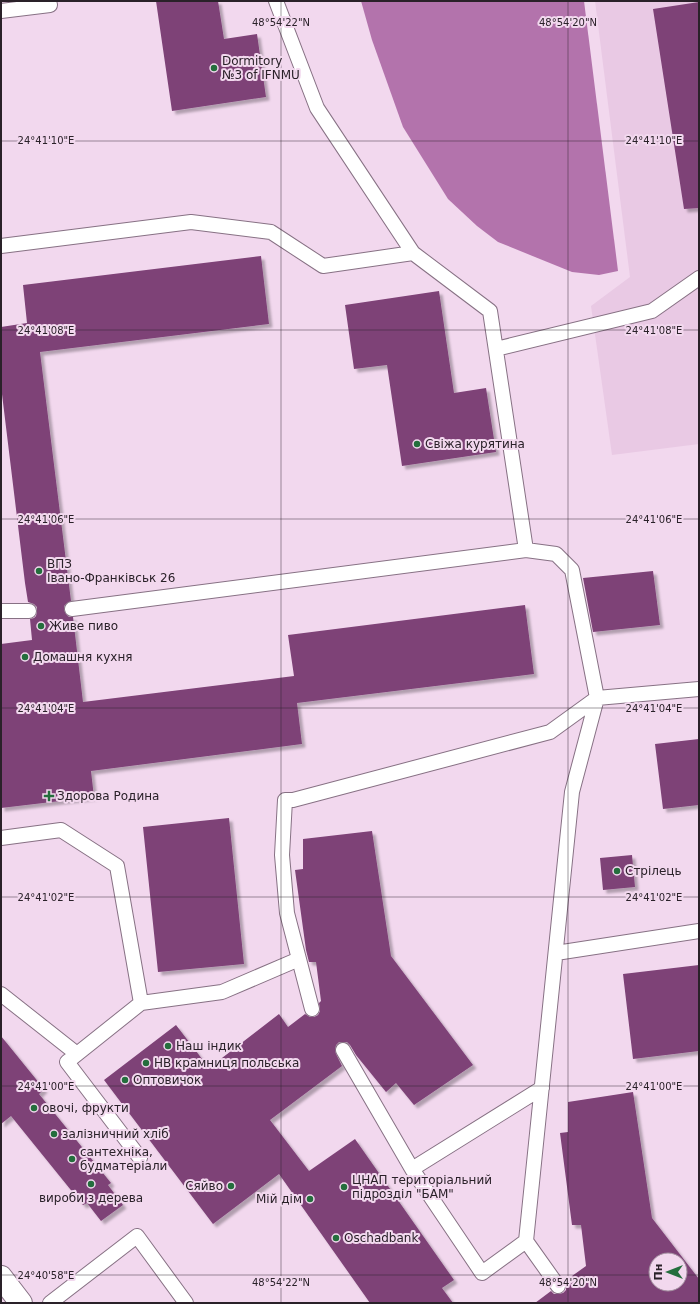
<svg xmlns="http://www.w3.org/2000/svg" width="700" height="1304" font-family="'DejaVu Sans',sans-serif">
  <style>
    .built { fill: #e9c9e4 }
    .water { fill: #b373ac }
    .building { fill: #7e4277; fill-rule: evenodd; filter: url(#shadow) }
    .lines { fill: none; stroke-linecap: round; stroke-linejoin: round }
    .lane-casing { stroke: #877184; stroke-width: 16 }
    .secondary-casing { stroke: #877184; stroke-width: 24 }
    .lane { stroke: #fff; stroke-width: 14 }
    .secondary { stroke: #fff; stroke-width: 22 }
    .ticks { fill: none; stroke: #2a2129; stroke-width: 1; stroke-opacity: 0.45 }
    .poi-dot { fill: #246e3d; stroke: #f2d8ee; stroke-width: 1.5 }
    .labels { text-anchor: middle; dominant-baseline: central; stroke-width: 4; stroke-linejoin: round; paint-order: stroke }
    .poi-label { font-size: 12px; fill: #2a2129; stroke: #f2d8ee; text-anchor: start }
    .ticks-label { font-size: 10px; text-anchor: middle; fill: #2a2129; stroke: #f2d8ee; stroke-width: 4; stroke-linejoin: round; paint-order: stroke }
  </style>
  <defs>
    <filter id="shadow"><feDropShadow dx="3.5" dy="3.5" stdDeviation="1" flood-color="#0004"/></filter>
  </defs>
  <rect width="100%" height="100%" fill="#f2d8ee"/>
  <path class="built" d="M595,1h104v443l-87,11 -21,-149 39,-29z"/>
  <path class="water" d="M361,1h223l34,270 -19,4 -27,-3 -74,-30 -21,-16 -29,-27 -45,-72 -31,-87z"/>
  <path class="building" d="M156,1h62l6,38 33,-5 9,63 -94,14z
    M699,2v206l-15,1 -31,-200z
    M261,256l8,68 -229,28 31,249 -4,2 -3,3v4l2,4 3,3h4l10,85 211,-26 -6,-41 237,-30 9,69 -237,29 5,41 -211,27 3,26 -93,11v-164l31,-4 -2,-21 4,-1 2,-2 1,-5v-4l-3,-3 -6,-2 -3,-19 -24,-197v-59l26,-4 -4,-38z
    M439,291l15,102 32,-5 10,64 -94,14 -15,-101 -33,4 -9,-64z
    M653,571l7,54 -67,7 -10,-54z
    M699,739v66l-36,4 -8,-65z
    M229,818l15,146 -86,8 -15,-145z
    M372,831l19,125 82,109 -59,40 -18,-22 -10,9 -30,-37 -6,-10 -3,-3h-8l-3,3 -1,5 1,4 6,12 -72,54 39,51 46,-32 99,141 -12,8 11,15h-83l-91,-129 -66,50 -109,-144 72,-55 33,43 70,-54 9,13 17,-13 5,3h4l4,-2 2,-4 -1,-8 2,-2 -5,-39h-7l-3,-12 -11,-80 8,-1v-30z
    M632,855l3,32 -32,3 -3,-32z
    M699,965v86l-66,8 -10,-85z
    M1,1036l43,53 -5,5 72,89 -3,2 15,20 -22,16 -14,-18 -4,2 -72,-89 -10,8z
    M633,1092l19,126 47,61v24h-164l16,-12 3,3h4l5,-1 3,-3v-4l-1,-5 21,-15 -5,-41h-9l-12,-92 8,-1v-30zM656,1260h24v24h-24z"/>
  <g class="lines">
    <defs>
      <path id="lane" d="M276,1l41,107 96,145 77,58 36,239
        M1,11l49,-6 -1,-4
        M1,246l190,-24 80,10 52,34 90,-13
        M496,349l156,-38 47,-33
        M72,609l454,-59 30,4 16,16 25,128 102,-9
        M1,611h28
        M1,838l60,-8 56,36 24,137 -74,59 73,96
        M556,953l143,-22
        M1,994l76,60
        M141,1003l81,-11 77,-33
        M312,1009l-25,-96 -5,-58 3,-55h8l257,-68 47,-34
        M343,1050l69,119
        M542,1088l-130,81 70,104 44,-32 46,-449 25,-94
        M526,1241l32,45
        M50,1303l87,-67 49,67"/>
      <path id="secondary" d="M1,1277l20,26"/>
    </defs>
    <use href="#lane" class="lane-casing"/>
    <use href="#secondary" class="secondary-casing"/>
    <use href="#lane" class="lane"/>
    <use href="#secondary" class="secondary"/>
  </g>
  <path class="ticks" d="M281,1v1302M568,1v1302M1,141h698M1,330h698M1,519h698M1,708h698M1,897h698M1,1086h698M1,1275h655M680,1275h19"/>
  <g class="poi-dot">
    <circle cx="214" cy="68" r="4"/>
    <circle cx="417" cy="444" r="4"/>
    <circle cx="39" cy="571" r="4"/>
    <circle cx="41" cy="626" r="4"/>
    <circle cx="25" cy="657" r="4"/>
    <path d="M47 790h4v4h4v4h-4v4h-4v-4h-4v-4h4z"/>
    <circle cx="617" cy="871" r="4"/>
    <circle cx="168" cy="1046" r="4"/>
    <circle cx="146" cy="1063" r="4"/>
    <circle cx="125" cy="1080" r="4"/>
    <circle cx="34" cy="1108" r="4"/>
    <circle cx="54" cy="1134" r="4"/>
    <circle cx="72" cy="1159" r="4"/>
    <circle cx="91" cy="1184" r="4"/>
    <circle cx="231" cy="1186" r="4"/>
    <circle cx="344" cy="1187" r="4"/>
    <circle cx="310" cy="1199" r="4"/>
    <circle cx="336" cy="1238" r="4"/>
  </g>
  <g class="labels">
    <g class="poi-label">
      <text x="222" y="61">Dormitory<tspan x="222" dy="14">№3 of IFNMU</tspan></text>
      <text x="425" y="444">Свіжа курятина</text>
      <text x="47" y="564">ВПЗ<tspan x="47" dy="14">Івано-Франківськ 26</tspan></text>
      <text x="49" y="626">Живе пиво</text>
      <text x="33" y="657">Домашня кухня</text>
      <text x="57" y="796">Здорова Родина</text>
      <text x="625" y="871">Стрілець</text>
      <text x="176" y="1046">Наш індик</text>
      <text x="154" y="1063">НВ крамниця польська</text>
      <text x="133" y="1080">Оптовичок</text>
      <text x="42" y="1108">овочі, фрукти</text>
      <text x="62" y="1134">залізничний хліб</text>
      <text x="80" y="1152">сантехніка,<tspan x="80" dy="14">будматеріали</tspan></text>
      <text x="352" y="1180">ЦНАП територіальний<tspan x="352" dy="14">підрозділ "БАМ"</tspan></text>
      <text x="223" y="1186" text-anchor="end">Сяйво</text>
      <text x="91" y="1198" text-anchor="middle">вироби з дерева</text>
      <text x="302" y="1199" text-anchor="end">Мій дім</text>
      <text x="344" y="1238">Oschadbank</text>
    </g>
  </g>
  <g class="ticks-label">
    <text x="281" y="26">48°54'22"N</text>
    <text x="568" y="26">48°54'20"N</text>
    <text x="654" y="144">24°41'10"E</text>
    <text x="46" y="144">24°41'10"E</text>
    <text x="654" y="334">24°41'08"E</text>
    <text x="46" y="334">24°41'08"E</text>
    <text x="654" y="523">24°41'06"E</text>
    <text x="46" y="523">24°41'06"E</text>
    <text x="654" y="712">24°41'04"E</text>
    <text x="46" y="712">24°41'04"E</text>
    <text x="654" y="901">24°41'02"E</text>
    <text x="46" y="901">24°41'02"E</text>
    <text x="46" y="1090">24°41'00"E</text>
    <text x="654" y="1090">24°41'00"E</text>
    <text x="46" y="1279">24°40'58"E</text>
    <text x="281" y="1286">48°54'22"N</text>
    <text x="568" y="1286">48°54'20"N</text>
  </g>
  <rect width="700" height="1304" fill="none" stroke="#2a2129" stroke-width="4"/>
  <g transform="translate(668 1272) rotate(270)"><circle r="19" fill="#f2d8ee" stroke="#a28f9f"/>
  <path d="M0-3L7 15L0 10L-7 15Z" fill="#246e3d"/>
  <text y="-6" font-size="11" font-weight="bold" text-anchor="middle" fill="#2a2129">Пн</text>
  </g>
</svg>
